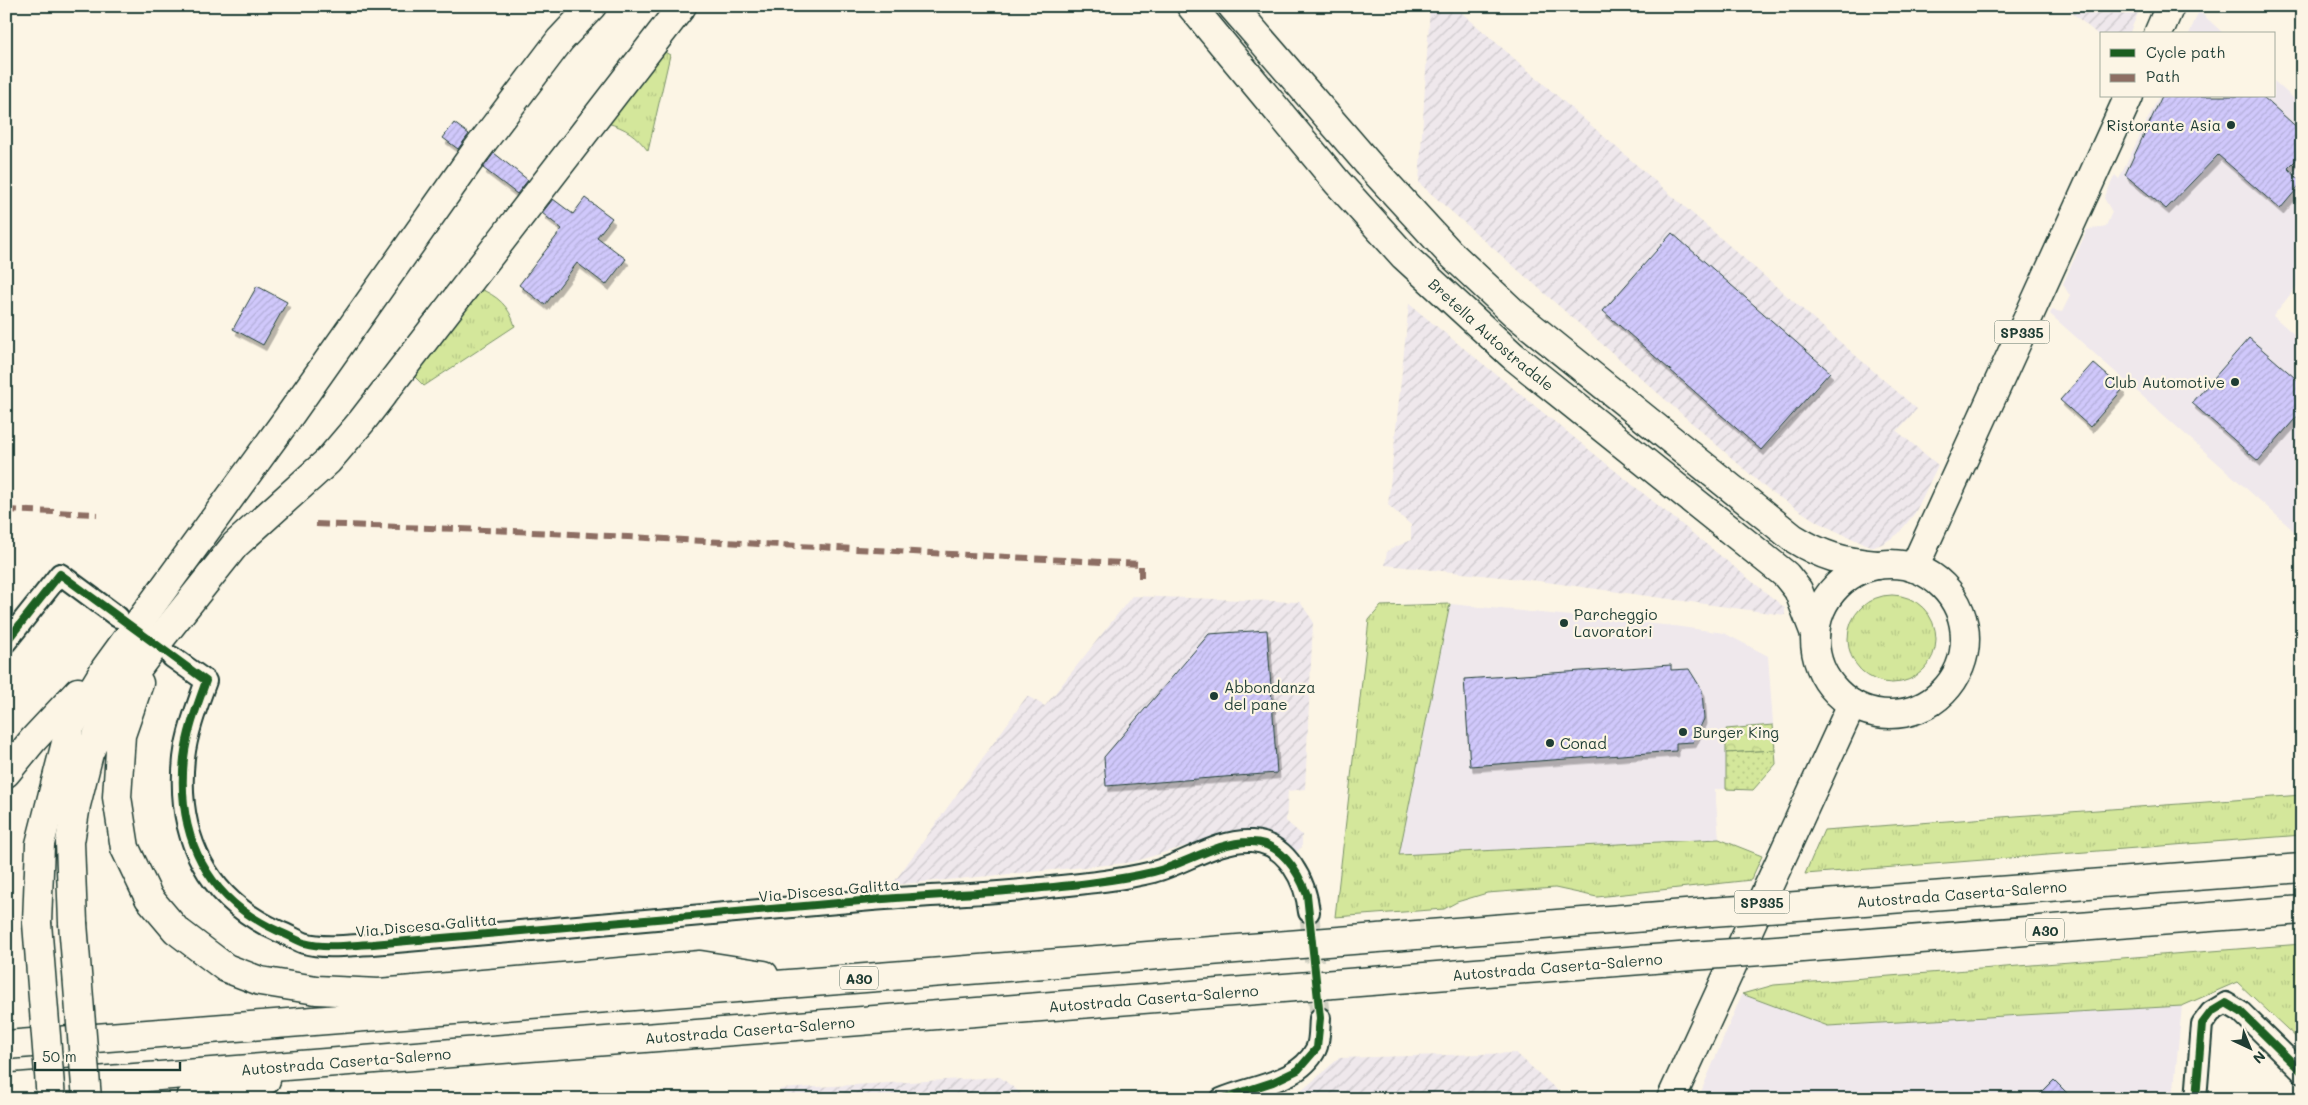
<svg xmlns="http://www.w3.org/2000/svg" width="2308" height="1105" font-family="Mali,sans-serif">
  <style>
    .built { fill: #efe8ec }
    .industrial { fill: url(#industrial-furrows) }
    .grass { fill: url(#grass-tufts); stroke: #7a9268 }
    .forest { fill: url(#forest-crowns); stroke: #7a9268 }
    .garden { fill: url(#garden-dots); stroke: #7a9268 }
    .building { fill: url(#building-hatch); stroke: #1f3d34; filter: url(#shadow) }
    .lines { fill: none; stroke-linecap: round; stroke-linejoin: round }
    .street-tunnel { stroke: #d0d0c2; stroke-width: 20; stroke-dasharray: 20 10; stroke-linecap: butt }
    .street-casing { stroke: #1f3d34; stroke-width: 24 }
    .primary-casing { stroke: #1f3d34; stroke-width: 31 }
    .highway-casing { stroke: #1f3d34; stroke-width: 31 }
    .street { stroke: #fcf5e5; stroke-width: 20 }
    .primary { stroke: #fcf5e5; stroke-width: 28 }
    .highway { stroke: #fcf5e5; stroke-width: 28 }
    .highway-bridge-casing { stroke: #1f3d34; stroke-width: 31; stroke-linecap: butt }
    .highway-bridge { stroke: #fcf5e5; stroke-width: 28 }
    .quiet { stroke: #8d6e63; stroke-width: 6; stroke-dasharray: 12 6; stroke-linecap: butt }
    .cycleway-casing { stroke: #fcf5e5; stroke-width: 11 }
    .cycleway { stroke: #1b5e20; stroke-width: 8 }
    .poi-dot { fill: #1f3d34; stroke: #fcf5e5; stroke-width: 2 }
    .labels { text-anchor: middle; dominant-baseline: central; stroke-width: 4.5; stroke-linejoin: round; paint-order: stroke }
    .shield { fill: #fcf5e5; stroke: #617469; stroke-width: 1 }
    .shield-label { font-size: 14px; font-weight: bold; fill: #1f3d34 }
    .poi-label { font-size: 15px; fill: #1f3d34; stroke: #fcf5e5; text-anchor: start }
    .street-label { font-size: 15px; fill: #1f3d34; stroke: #fcf5e5 }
  </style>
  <defs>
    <pattern id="industrial-furrows" width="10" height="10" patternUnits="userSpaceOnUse" patternTransform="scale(1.25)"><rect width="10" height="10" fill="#efe8ec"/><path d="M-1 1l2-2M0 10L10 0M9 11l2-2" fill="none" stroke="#ccc8cb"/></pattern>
    <pattern id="grass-tufts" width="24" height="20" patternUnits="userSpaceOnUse" patternTransform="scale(1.25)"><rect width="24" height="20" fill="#d4e79b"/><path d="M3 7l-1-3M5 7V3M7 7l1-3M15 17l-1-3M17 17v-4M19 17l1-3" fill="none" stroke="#b6c786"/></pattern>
    <pattern id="forest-crowns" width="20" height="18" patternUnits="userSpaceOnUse" patternTransform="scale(1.25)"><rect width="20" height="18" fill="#d4e79b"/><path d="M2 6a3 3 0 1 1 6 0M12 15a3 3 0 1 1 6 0" fill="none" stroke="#b6c786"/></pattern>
    <pattern id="garden-dots" width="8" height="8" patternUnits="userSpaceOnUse" patternTransform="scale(1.25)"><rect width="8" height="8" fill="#d4e79b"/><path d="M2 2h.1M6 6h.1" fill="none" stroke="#b6c786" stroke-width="1.8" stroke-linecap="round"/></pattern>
    <pattern id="building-hatch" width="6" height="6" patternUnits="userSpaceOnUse" patternTransform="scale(1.25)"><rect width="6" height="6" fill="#d0c8fb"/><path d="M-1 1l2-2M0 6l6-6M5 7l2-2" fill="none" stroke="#b2add8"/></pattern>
    <filter id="shadow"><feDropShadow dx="3" dy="5.5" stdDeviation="0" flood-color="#0004"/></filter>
  </defs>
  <rect width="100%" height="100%" fill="#fcf5e5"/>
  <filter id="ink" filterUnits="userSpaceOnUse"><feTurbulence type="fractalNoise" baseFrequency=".02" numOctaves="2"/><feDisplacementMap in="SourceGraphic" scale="10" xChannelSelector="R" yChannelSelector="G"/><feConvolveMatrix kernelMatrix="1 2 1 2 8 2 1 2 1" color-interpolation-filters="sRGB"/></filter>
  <g filter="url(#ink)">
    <path class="built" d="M2199,11l25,23h-35z
      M2274,81l28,25v57l-4,5 4,4v108l-29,36 29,25v197l-252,-224 2,-4 10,2 8,-16 -7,-12 24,-54 19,-4 6,-14 -8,-14 11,-23 4,4 40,-83h115z
      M1450,604l224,22 50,7 44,23 8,108 -23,26 -38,-1 4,50 -321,16z
      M1742,994l86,32 354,-20 -9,93h-475z"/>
    <path class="industrial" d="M1430,6h24l463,403 -20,22 41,34 -23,48 -17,21 -14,9 -10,4 -12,-4 -43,-20 -51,-33 -349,-307z
      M2064,6h77l-12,28h-27v4z
      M1409,304l376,304v7l-246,-34 -154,-16 2,-14 24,-11v-15l-23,-20z
      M1132,596l168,6 13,19 -8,168 -17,2 -2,30 16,14v12l-6,5 -18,-14 -17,-5 -22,-3 -106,32 -17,2 -224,21 135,-189 18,10z
      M1516,1053l51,46h-280l12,-6 40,-35z
      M1000,1077l28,22h-236l-13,-10z"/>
    <path class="grass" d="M661,50l9,5 -22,96c-12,-16 -22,-23 -41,-28z
      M478,288c20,8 31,18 37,38l-91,60 -10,-10z
      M1848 639a44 44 0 1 1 88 0a44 44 0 1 1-88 0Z
      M1450,604l-51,251 320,-16 43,17 -11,24 -154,17 -42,-9 -68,5 -30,9 -13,7 -109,8 34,-297 12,-14z
      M2302,795v40l-497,39 19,-44z
      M2302,944v99l-65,-61 -55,24 -354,20 -86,-32 32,-9z"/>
    <path class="forest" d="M1773,725l2,25 -49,3v-24z"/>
    <path class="garden" d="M1775,750l1,14 -23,26 -27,-1v-36z"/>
    <path class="building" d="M2162,96h100l40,36v22l-14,14 14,15 -22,26 -62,-54 -52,54 -41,-34z
      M454,123l15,11 -11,15 -15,-11z
      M494,153l34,27 -11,14 -34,-26z
      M585,198l27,20 -15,19 29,22 -20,26 -29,-22 -32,42 -26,-20 43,-56 -20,-16 11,-14 20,15z
      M1672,233l158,139 -69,78 -158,-139z
      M257,286l30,16 -24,43 -30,-16z
      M2249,338l53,46v27l-44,50 -66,-58z
      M2093,363l30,26 -33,38 -30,-27z
      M1267,630l10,143 -171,13 -2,-29 105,-123z
      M1671,665v5l18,-1 13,21 2,29 -11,23 -17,1v8l-206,15 -6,-87z
      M2054,1080l19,19h-38z"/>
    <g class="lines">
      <path class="street-tunnel" d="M1309,912l11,106"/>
      <defs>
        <path id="street" d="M6,642l54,-68 58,43
          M172,657l34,24c-9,25 -19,51 -22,77 -8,79 23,142 96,174 8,3 16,8 24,11 21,6 47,2 69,1 166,-14 332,-30 499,-44 56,-5 112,-5 168,-12 38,-4 76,-7 113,-16 32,-8 64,-33 99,-31 35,2 54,41 57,71
          M1221,1099c32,-14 78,-16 95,-50 4,-8 3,-22 4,-31
          M2196,1099l6,-75 9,-12 15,-9 15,9 61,60"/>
        <g id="primary">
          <path id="s1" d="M1191,6l146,176 67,74 109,100 273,219 12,15 17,44"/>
          <path d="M1232,6l139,161 78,85 64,60 280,226c29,18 50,24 84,27"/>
          <path d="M2158,34l12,-28"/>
          <circle cx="1890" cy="639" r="75"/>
          <path d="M1914,568l215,-472"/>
          <path d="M1671,1099l181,-395"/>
        </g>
        <g id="highway">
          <path d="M139,683l-18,52 -4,62 8,51 24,50 27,32 50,38 34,13 56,9 63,3 321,-28 64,10"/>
          <path d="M6,773l27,-33 45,-48"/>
          <path id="s2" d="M1811,905l491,-37"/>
          <path d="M37,923l3,-79 30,-117 35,-58 180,-247 191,-271 84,-111 32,-34"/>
          <path d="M73,923l-3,-81 6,-37 13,-52 25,-53 35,-47 86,-108 93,-84 34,-40 320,-415"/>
          <path d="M1789,949l513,-39"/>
          <path d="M6,1045l1705,-133"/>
          <path id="s3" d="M6,1088l1686,-132"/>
          <path d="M190,1099l16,-2 60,-17"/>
        </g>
      </defs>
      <use href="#street" class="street-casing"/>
      <use href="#primary" class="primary-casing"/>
      <use href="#highway" class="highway-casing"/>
      <use href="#street" class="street"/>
      <use href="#primary" class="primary"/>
      <use href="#highway" class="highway"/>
      <defs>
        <path id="highway-bridge" d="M1711,912l100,-7
          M37,923l14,176
          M73,923l14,176
          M1692,956l97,-7"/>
      </defs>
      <use href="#highway-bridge" class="highway-bridge-casing"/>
      <use href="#highway-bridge" class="highway-bridge"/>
      <path class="quiet" d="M6,510l91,4
        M316,524l198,7 627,33v15"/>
      <defs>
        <path id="cycleway" d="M6,642l54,-68 146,107c-9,25 -19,51 -22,77 -8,79 23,142 96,174 8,3 16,8 24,11 21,6 47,2 69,1 166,-14 333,-30 499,-44 54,-5 107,-6 161,-11 40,-4 81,-8 120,-17 33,-8 63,-30 97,-30 30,-1 48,29 57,53l13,123 -3,30 -19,22 -25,12 -52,17
          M2196,1099l6,-75 9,-12 15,-9 15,9 61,60"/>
      </defs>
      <use href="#cycleway" class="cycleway-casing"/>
      <use href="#cycleway" class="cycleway"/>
    </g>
  </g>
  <g class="poi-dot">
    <circle cx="2231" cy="125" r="5"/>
    <circle cx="2235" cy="382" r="5"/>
    <circle cx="1564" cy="623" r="5"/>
    <circle cx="1214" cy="696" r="5"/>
    <circle cx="1683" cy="732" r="5"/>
    <circle cx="1550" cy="743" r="5"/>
  </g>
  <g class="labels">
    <g class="shield">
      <rect x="1994.5" y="320.5" width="55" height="23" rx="4"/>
      <rect x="1734.5" y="890.5" width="55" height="23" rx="4"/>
      <rect x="2026" y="918.5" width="38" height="23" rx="4"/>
      <rect x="840" y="966.5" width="38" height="23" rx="4"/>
    </g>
    <g class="shield-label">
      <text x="2022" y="332">SP335</text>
      <text x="1762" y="902">SP335</text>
      <text x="2045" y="930">A30</text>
      <text x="859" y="978">A30</text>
    </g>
    <g class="poi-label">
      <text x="2221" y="125" text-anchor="end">Ristorante Asia</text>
      <text x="2225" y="382" text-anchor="end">Club Automotive</text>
      <text x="1574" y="614">Parcheggio<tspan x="1574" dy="17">Lavoratori</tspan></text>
      <text x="1224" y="687">Abbondanza<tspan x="1224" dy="17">del pane</tspan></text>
      <text x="1693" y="732">Burger King</text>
      <text x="1560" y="743">Conad</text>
    </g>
    <g class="street-label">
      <text stroke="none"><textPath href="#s1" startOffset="446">Bretella Autostradale</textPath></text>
      <text transform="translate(829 890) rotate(-5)">Via Discesa Galitta</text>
      <text stroke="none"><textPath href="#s2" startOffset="151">Autostrada Caserta-Salerno</textPath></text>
      <text transform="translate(426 925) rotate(-5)">Via Discesa Galitta</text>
      <text stroke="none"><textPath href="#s3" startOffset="1556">Autostrada Caserta-Salerno</textPath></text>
      <text stroke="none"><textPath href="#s3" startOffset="1151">Autostrada Caserta-Salerno</textPath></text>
      <text stroke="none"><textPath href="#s3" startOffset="746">Autostrada Caserta-Salerno</textPath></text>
      <text stroke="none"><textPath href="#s3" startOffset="341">Autostrada Caserta-Salerno</textPath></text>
    </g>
  </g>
  <rect width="2308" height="1105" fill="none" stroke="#fcf5e5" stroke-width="25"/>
  <rect x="12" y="12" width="2283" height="1080" fill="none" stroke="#1f3d34" stroke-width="2" filter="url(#ink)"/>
  <rect x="2100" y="32" width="175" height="65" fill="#fcf5e5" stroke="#a4ab9e"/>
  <rect x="2110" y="49" width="25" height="8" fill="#1b5e20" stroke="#a4ab9e"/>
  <text x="2146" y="58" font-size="15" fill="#1f3d34">Cycle path</text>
  <rect x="2110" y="74" width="25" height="8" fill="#8d6e63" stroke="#a4ab9e"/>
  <text x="2146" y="82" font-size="15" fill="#1f3d34">Path</text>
  <g transform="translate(2250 1048) rotate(136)" stroke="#fcf5e5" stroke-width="4" paint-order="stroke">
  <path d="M0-4L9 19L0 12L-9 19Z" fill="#1f3d34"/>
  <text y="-8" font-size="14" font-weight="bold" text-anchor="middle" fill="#1f3d34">N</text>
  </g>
  <path d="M35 1062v8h145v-8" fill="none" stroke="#1f3d34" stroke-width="2.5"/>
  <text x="42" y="1062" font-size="15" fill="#1f3d34" stroke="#fcf5e5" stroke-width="4" paint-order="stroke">50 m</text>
</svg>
